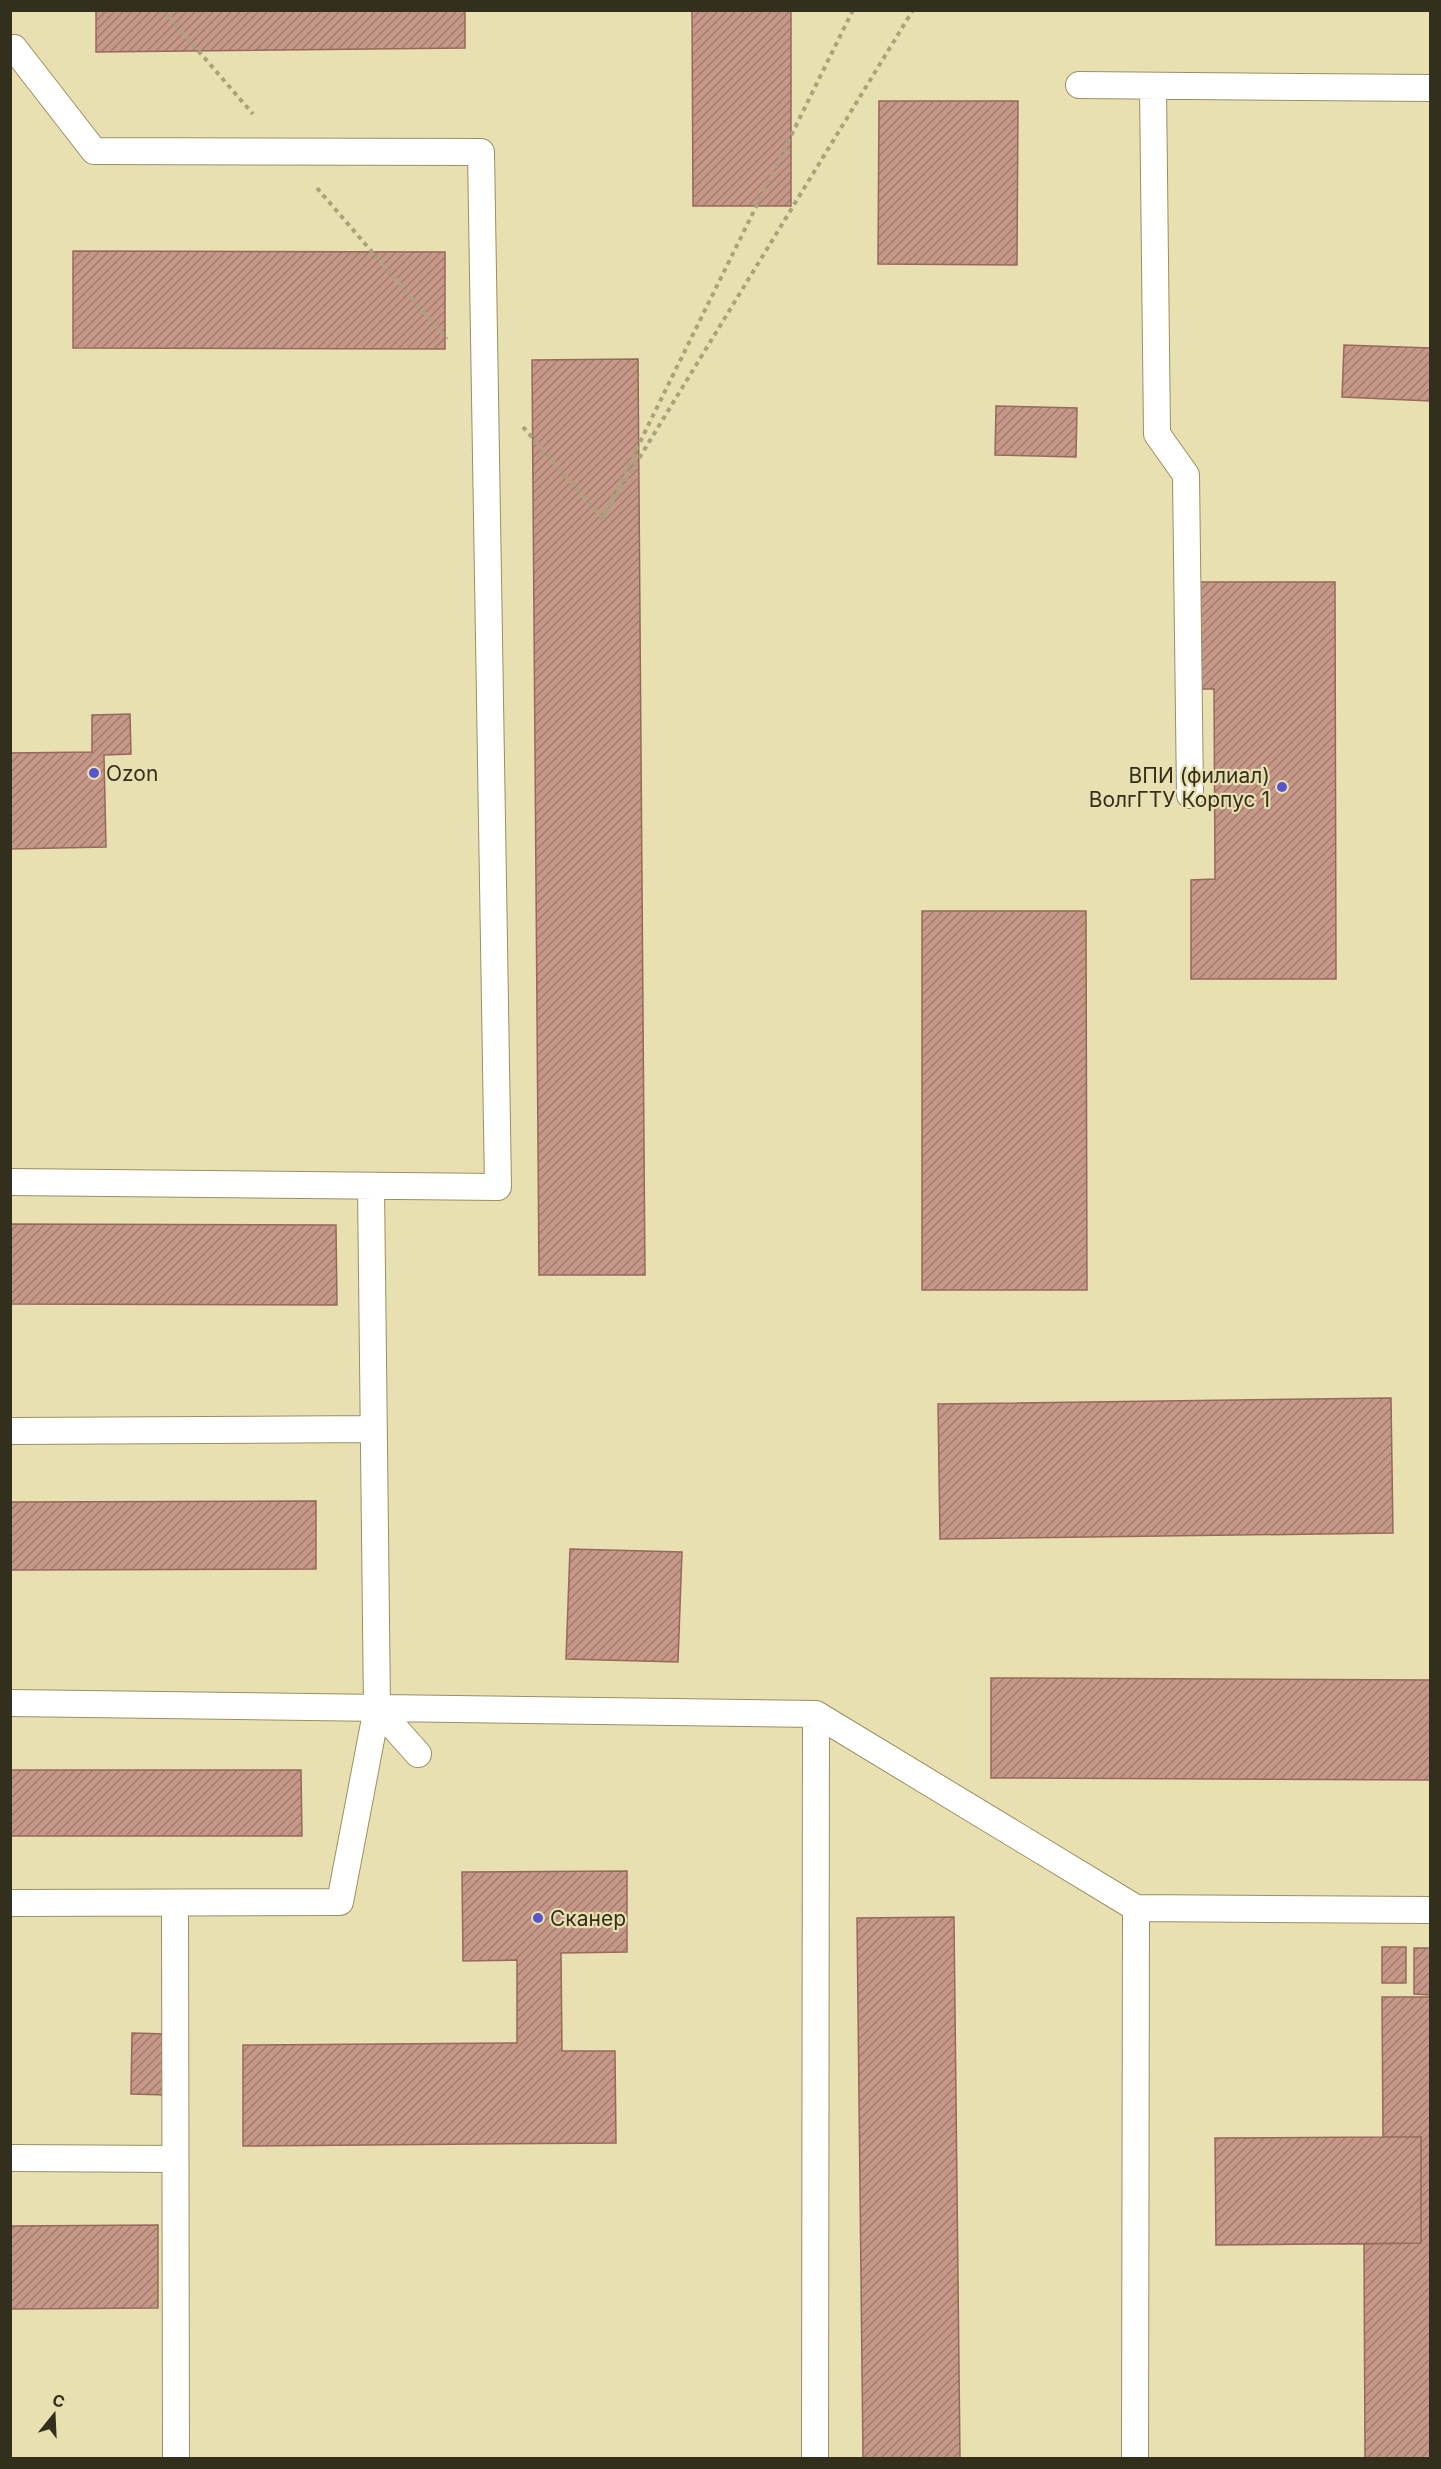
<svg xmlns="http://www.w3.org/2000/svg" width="1441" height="2469" font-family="Inter,sans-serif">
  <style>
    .building { fill: url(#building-hatch); stroke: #96695b; stroke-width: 1.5 }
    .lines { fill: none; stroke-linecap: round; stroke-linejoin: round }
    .lane-casing { stroke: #989064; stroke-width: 28 }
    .path { stroke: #a9a27d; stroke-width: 4; stroke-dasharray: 4.5 4.5; stroke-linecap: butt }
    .lane { stroke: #fff; stroke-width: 26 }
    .poi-dot { fill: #5655cd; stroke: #e9e0b1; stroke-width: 2 }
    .labels { text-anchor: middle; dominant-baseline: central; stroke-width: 4.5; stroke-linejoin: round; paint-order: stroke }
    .poi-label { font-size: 21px; fill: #332f1d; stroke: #e9e0b1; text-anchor: start }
  </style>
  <defs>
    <pattern id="building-hatch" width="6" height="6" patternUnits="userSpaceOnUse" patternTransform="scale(1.5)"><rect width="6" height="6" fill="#c79788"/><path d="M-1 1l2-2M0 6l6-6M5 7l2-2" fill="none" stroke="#a27c6f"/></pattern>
  </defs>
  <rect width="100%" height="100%" fill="#e9e0b1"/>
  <path class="building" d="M96,10h369v38l-369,4z
    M692,10h99v196h-98z
    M879,101h139l-1,164 -139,-1z
    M73,251l372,1v97l-372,-1z
    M1344,345l86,3v53l-88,-4z
    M638,359l7,916h-106l-7,-915z
    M996,406l81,2 -1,49 -81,-2z
    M1188,582h147l1,397h-145v-99l24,-1 -1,-190h-26z
    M130,714l1,40 -27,1 2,92 -96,2v-96l82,-1v-37z
    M922,911h164l1,379h-165z
    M10,1224l326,1 1,80 -327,-1z
    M1391,1398l2,135 -453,6 -2,-135z
    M316,1501v68l-306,1v-68z
    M570,1549l112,3 -4,110 -112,-3z
    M991,1678l439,2v100l-439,-2z
    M10,1770h291l1,66h-292z
    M627,1871v81l-66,1 1,98h53l1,92 -373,3v-101l274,-2v-83l-54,1 -1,-89z
    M954,1917l6,541h-97l-6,-540z
    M1382,1947h24v36h-24z
    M1414,1948h16v47l-16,-1z
    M1382,1997h48v461h-65l-1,-214 57,-1v-106h-38z
    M132,2033l36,1 -2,61 -35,-1z
    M1383,2137h38v106l-205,2 -1,-107z
    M158,2225v83l-148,1v-83z"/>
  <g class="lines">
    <defs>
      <path id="lane" d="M10,48h4l80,103 387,1 17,1035 -488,-5
        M1079,85l351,3
        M1153,88l4,346 29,41 4,320
        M10,1431l364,-2
        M10,1703l806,11 320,194 294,2
        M377,1708l41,46
        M10,1903l330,-1 37,-194 -6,-522
        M175,1903l1,555
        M10,2158l165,1
        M815,2458l1,-744
        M1135,2458l1,-550"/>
    </defs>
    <use href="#lane" class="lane-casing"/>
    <path class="path" d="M163,10l90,104
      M853,10l-251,509 311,-509
      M317,188l130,151
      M523,427l79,91"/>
    <use href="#lane" class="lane"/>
  </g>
  <g class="poi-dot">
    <circle cx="94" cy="773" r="6"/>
    <circle cx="1282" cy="787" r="6"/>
    <circle cx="538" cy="1918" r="6"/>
  </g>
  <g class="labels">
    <g class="poi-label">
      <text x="106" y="773">Ozon</text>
      <text x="1270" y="775" text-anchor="end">ВПИ (филиал)<tspan x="1270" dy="24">ВолгГТУ Корпус 1</tspan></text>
      <text x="550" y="1918">Сканер</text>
    </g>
  </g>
  <rect width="1441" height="2469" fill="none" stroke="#332f1d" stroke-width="24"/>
  <g transform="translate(54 2415) rotate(18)" stroke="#e9e0b1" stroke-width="4.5" paint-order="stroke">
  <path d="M0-4.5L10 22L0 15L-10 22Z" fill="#332f1d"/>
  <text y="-9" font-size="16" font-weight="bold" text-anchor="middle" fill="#332f1d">С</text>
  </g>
</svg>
